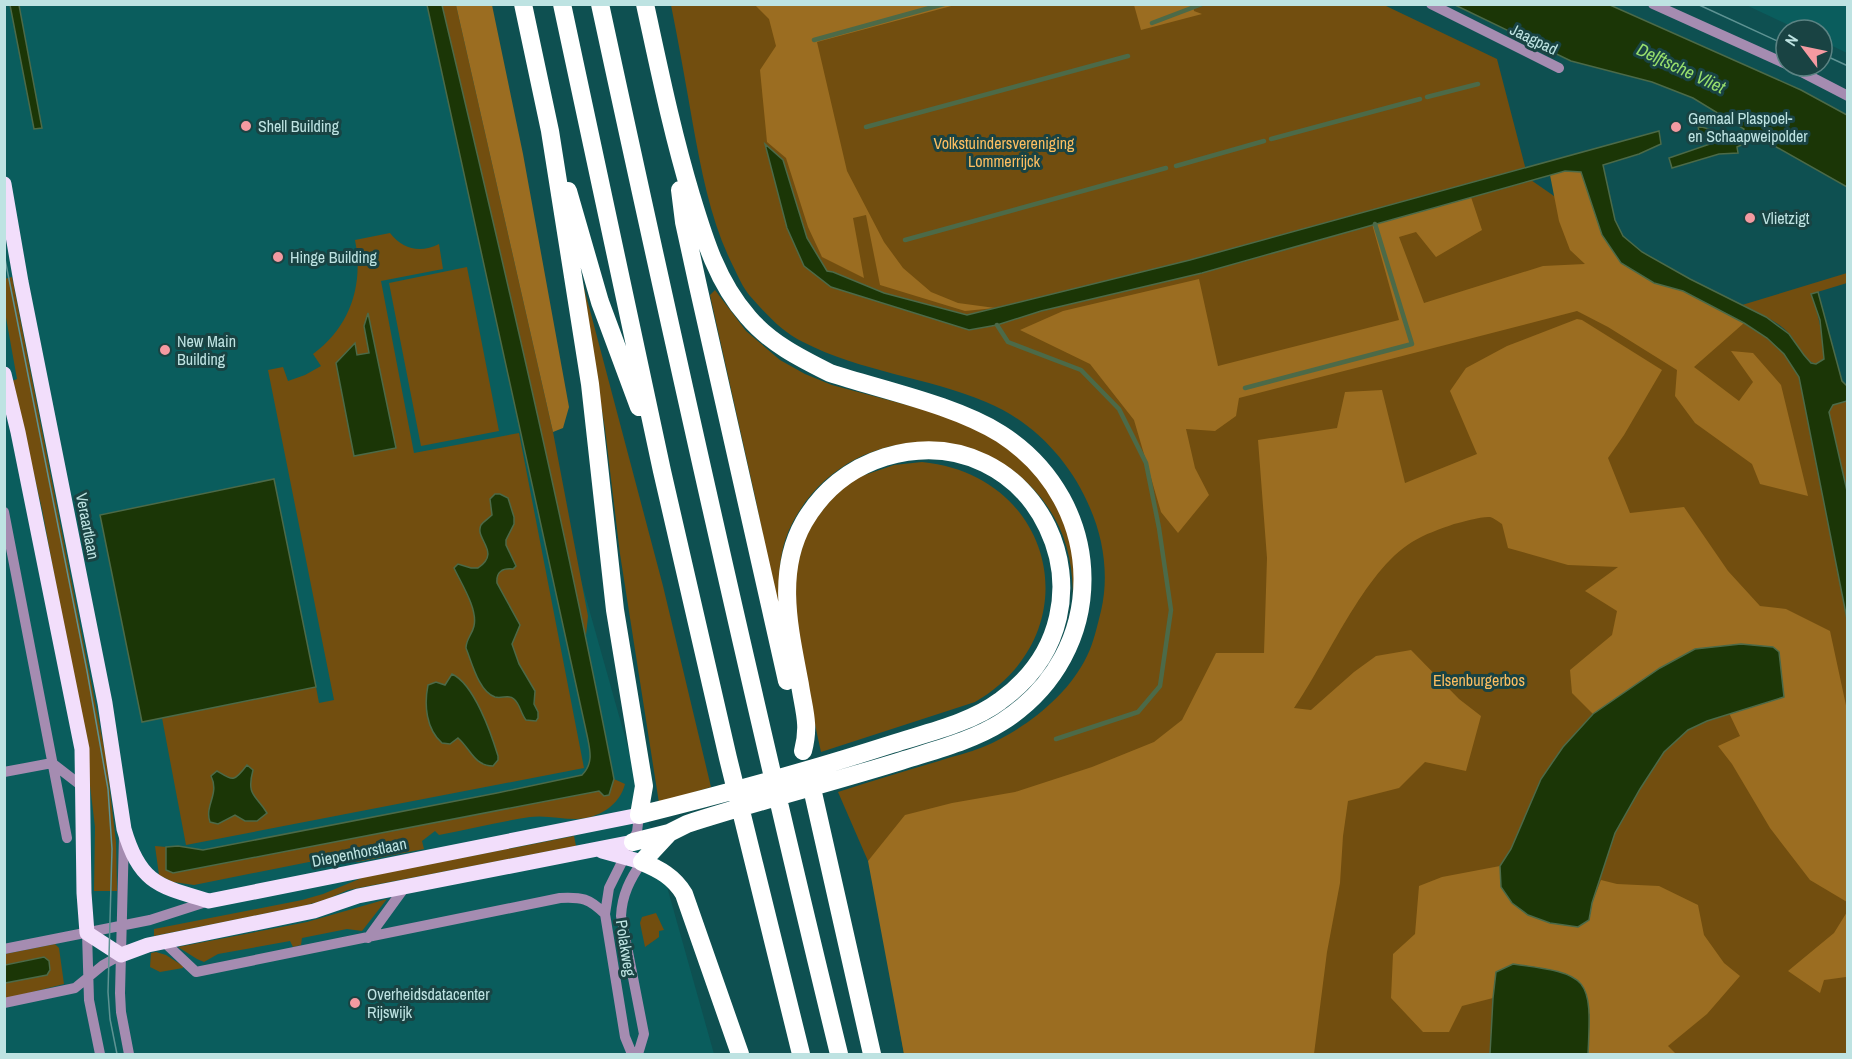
<svg xmlns="http://www.w3.org/2000/svg" width="1852" height="1059" font-family="'Archivo Narrow',sans-serif">
  <style>
    .built { fill: #0a5d5d }
    .green { fill: #724e0f }
    .forest { fill: #9b6d21 }
    .water { fill: #1b3606; stroke: #4c6a48; stroke-width: 1.5 }
    .lines { fill: none; stroke-linecap: round; stroke-linejoin: round }
    .stream { stroke: #4c6a48; stroke-width: 4.5 }
    .minor { stroke: #a58cb1; stroke-width: 10 }
    .major { stroke: #f2defb; stroke-width: 15 }
    .highway { stroke: #fff; stroke-width: 18 }
    .tram { stroke: #5e9393; stroke-width: 1.5 }
    .poi-dot { fill: #f49aa1; stroke: #194343; stroke-width: 2 }
    .labels { text-anchor: middle; dominant-baseline: central; stroke-width: 6; stroke-linejoin: round; paint-order: stroke }
    .street-label { font-size: 16px; fill: #bee3e2; stroke: #194343 }
    .poi-label { font-size: 16px; fill: #bee3e2; stroke: #194343; text-anchor: start }
    .park-label { font-size: 16px; fill: #fcbe61; stroke: #194343 }
    .water-label { font-size: 18px; font-style: italic; fill: #97de6d; stroke: #194343 }
  </style>
  <rect width="100%" height="100%" fill="#0e5051"/>
  <path class="built" d="M5,5h424l73,294 212,755h-709z
    M1746,5h101v48l-25,-12v-11h-23z"/>
  <path class="green" d="M1195,4l1,4 13,-4 175,1 113,54 31,119 107,74 110,64 59,48 43,185v505h-943l-34,-195 -2,2 -30,-69c33,-11 67,-21 101,-31 14,-5 30,-8 44,-14 41,-17 85,-51 104,-91 7,-14 10,-30 14,-45 8,-34 3,-71 -11,-103 -19,-46 -57,-87 -104,-106 -59,-25 -125,-30 -183,-60 -21,-10 -37,-28 -53,-46 -7,-8 -12,-20 -17,-30 -22,-44 -31,-92 -40,-141 -7,-40 -14,-80 -22,-120z
    M442,5h14l97,427 35,184 -2,20z
    M390,233c13,17 31,20 49,11l4,25 -62,12 33,172 105,-20 65,335 -398,77 -24,-127 154,-31 3,16 15,-3 -66,-330 15,-3 5,14 17,-6 16,-9 -8,-12c37,-27 51,-69 42,-114z
    M578,265l85,321 48,201 -52,16 -39,-249 -15,-125z
    M467,267l32,164 -78,15 -32,-163z
    M1847,273v10l-36,11c8,21 12,42 13,65l-8,5c-12,-3 -18,-19 -25,-28 -12,-15 -33,-23 -49,-31z
    M12,277l94,481 10,84 1,49h-23l1,-64 -11,-91 -42,-227 -30,-128 5,-2 -12,-67 -1,-33z
    M715,290l31,41 34,29 25,14 27,11 116,31 58,27 50,51 22,68 -5,38c0,-29 -4,-57 -19,-83 -61,-106 -215,-97 -265,13 -12,27 -10,57 -10,86l-23,-115 -46,-206z
    M1847,401v90l-18,-79 4,-7z
    M922,462c134,13 170,172 53,240l-154,50 -28,-128 -1,-40 15,-54 29,-37 23,-16 35,-12z
    M614,779l11,5c-5,21 -27,35 -49,35 -15,0 -31,-4 -46,-2 -31,5 -61,12 -91,18l-4,-4 -13,10 2,8 -67,13h-48l-115,23 -21,-3 -14,-7 -4,-29 11,1v23l434,-79 5,5 4,-1z
    M574,836l2,10 -228,44 -23,10 -22,6 -149,30v-7l148,-29 21,-6 41,-17z
    M387,899l-25,32 -15,-2 -45,9 -1,7 -8,2 -3,-6 -72,13 -14,8 -7,-3 -19,-12 129,-25z
    M656,913l8,17 -5,1v6l-14,10 -5,-24 2,-6z
    M55,944l4,4 5,36 -59,15v-16l42,-8 -3,-17 -39,7v-11z
    M156,952l10,3 17,11v2l-23,4 -10,-5 1,-14z"/>
  <path class="forest" d="M456,5h36l31,149 46,253 -6,21 -10,4z
    M755,5h200l-138,37 30,129 37,71 19,26 28,24 27,11 37,5 -30,3 -85,-26 -14,-70 -13,3 11,60 -42,-21 -14,-30 -22,-69 -19,-16 -7,-72 16,-24 -7,-27z
    M1134,5h59l1,6 8,3 -61,16z
    M1565,171l17,1 20,63 19,28 33,20 29,8 61,32 -50,44 45,34 14,-19 -22,-31 22,2 28,32 27,111 -48,-12 -8,-20 -57,-41 -20,-27 2,-26 -69,-43 -31,-16 -338,87 -3,18 -21,15 -29,-2 9,39 14,27 -31,38 -17,-21 -27,-92 -44,-56 -70,-34 43,-19 136,-32 19,87 181,-46 -27,-96 99,-27 11,33 -46,27 -20,-25 -17,5 25,66 119,-37 42,-2 -15,-14 -11,-29 -9,-46z
    M1577,319l5,1 80,50 -38,65 -16,23 22,55 54,-6 44,64 32,35 26,3 44,22 17,79v192l-37,-22 -40,-52 -38,-64 -14,-18 22,-10 -11,-23 55,-16 -5,-45 -7,-5 -77,2 -35,19 -67,46 -21,-21 -2,-23 42,-35 5,-24 -32,-20 33,-24 -50,-2 -60,-17 -6,-24c-3,-2 -8,-6 -12,-7 -7,-1 -28,5 -36,7 -14,5 -29,10 -42,18 -48,29 -85,119 -118,166l17,2 43,-38 22,-16 35,-6 48,49 22,17 -15,55 -41,-9 -26,26 -51,13 -5,35 -3,47 -13,69 -13,102h-410l-36,-193 37,-46 47,-12 63,-11 77,-25 62,-25 28,-22 34,-67h48l3,-95 -9,-118 79,-12 8,-36 37,-2 23,93 72,-29 -27,-63 16,-23 41,-22z
    M1500,866l1,21 88,33 3,-17 9,-23 16,4 42,2 39,19 6,30 20,28 16,13 -33,38 -39,32 8,8h-88l2,-40 -94,-42 -3,26 -31,8 -13,26h-26l-32,-34 2,-44 22,-20 4,-48 23,-9z
    M1847,912v67l-1,-2 -22,3 -4,13 -32,-22 46,-38z"/>
  <path class="water" d="M10,5h9l23,123 -8,1z
    M427,5h15c61,257 122,515 172,774l-5,16 -5,1 -5,-5 -426,82 -7,-3v-23l12,-1 25,4 294,-57 85,-18c12,-12 8,-25 5,-40z
    M1455,5h155l191,85 46,25v72l-83,-47 -14,1 -13,6 1,6 -19,1 -47,14 -3,-10 44,-15v-2l-14,-9 -1,-6 18,5 12,8 14,-4 2,-6 -51,-31 -41,-16 -81,-21z
    M1659,131l2,13 -22,10 -36,11 12,55 8,16 19,16 48,27 76,38 23,17 15,21 7,8 5,1 8,-5 -4,-39 -9,-26 7,-2 24,89 5,5v15l-14,4 -4,7 18,79v128l-48,-242 -15,-23 -17,-16 -23,-15 -61,-32 -29,-8 -33,-20 -19,-28 -21,-63 -16,-1 -363,102 -161,38 -44,14 -28,5 -138,-43 -27,-21 -17,-38 -22,-84 18,16 24,78 20,33 6,1 51,21 83,22 223,-55z
    M368,313l28,135 -42,8 -18,-93 19,-20 2,12 12,-2 -5,-27z
    M274,479l42,208 -174,35 -42,-207z
    M495,494h5l8,4 6,19v7l-8,16v5l10,21 -3,3c-11,-1 -17,3 -16,14l23,42 -8,19 7,20 16,27 -1,13 4,8v6l-2,3 -10,-1c-5,-6 -6,-16 -12,-21 -5,-5 -12,0 -19,-2 -16,-5 -23,-34 -29,-49 0,-9 6,-13 8,-22 4,-17 -13,-43 -20,-58l4,-4 13,4h7c24,-16 -4,-29 3,-43 2,-3 8,-7 11,-10l-2,-16z
    M1741,644l32,3 6,5 5,45 -77,24 -19,9 -24,22 -24,37 -25,44 -23,70 -3,17 -11,7 -28,-4 -22,-8 -16,-12 -11,-16 -1,-21 11,-17 30,-70 22,-32 30,-33 67,-46 35,-19z
    M452,674c22,10 39,59 46,82v4l-5,6c-19,0 -23,-18 -35,-28l-8,6 -8,-1c-16,-14 -18,-38 -14,-58l8,-3 9,3z
    M247,765l6,5c-7,26 3,25 14,43l-10,8h-12l-10,-6 -17,9 -8,-2c-6,-16 10,-28 1,-46l6,-5c17,10 17,11 30,-6z
    M44,957l5,4 1,9 -3,5 -42,8v-18z
    M1513,964c77,10 79,13 75,90h-98l3,-56 3,-26z"/>
  <g class="lines">
    <path class="stream" d="M1152,23l50,-19
      M814,40l130,-36
      M1427,97l51,-13
      M866,127l262,-71
      M1271,139l149,-40
      M1176,166l88,-25
      M905,240l261,-72
      M997,325l11,17 73,28 38,39 27,54 13,65 12,82 -11,76 -22,26 -82,27
      M1245,388l167,-44 -37,-120"/>
    <path class="minor" d="M1431,4l128,64
      M1653,4l133,60
      M1790,66l58,30
      M4,512l63,326
      M52,763l31,24
      M4,772l48,-9
      M124,836l-4,157 1,19 8,42
      M87,933l2,67 11,54
      M368,938l37,-51
      M163,941l33,31 364,-74c22,-1 29,0 45,16
      M4,949l146,-29 59,-19
      M4,1003l71,-15 28,-23 18,-10
      M632,1054l-7,-17 -20,-123 4,-26 28,-56 2,-17
      M638,1054l6,-20 -23,-118c1,-21 9,-37 21,-54"/>
    <path class="major" d="M4,184l17,98 84,421 19,126c16,55 35,57 85,72l430,-86
      M4,374l14,58 64,317 2,144 3,40 34,22 27,-10 166,-34 44,-15 275,-54
      M602,851l40,11"/>
    <path class="highway" d="M523,4l27,127 40,253 25,226 29,176 -5,29
      M562,4l100,467 66,287 73,296
      M600,4c76,352 154,702 239,1050
      M645,4c14,64 27,128 46,191 13,43 26,87 57,122 22,26 52,41 82,56 52,17 125,32 171,61 107,69 110,219 1,288 -30,19 -67,28 -101,39 -71,22 -143,40 -214,63l-18,9 -27,29c17,7 32,15 42,32l56,160
      M680,190l4,32 14,64 89,395
      M568,191l32,111 39,105
      M809,775l63,279
      M639,815c85,-21 169,-44 253,-71 34,-11 79,-21 108,-43 130,-93 35,-289 -115,-244 -35,11 -63,34 -81,65 -29,51 -14,109 -4,163 4,26 10,40 3,66
      M633,842l36,-9"/>
    <path class="tram" d="M1697,4l89,41
      M1822,54l26,12
      M4,254l83,417 21,118 4,60 -4,143 2,27 7,35"/>
  </g>
  <g class="poi-dot">
    <circle cx="246" cy="126" r="6"/>
    <circle cx="1676" cy="127" r="6"/>
    <circle cx="1750" cy="218" r="6"/>
    <circle cx="278" cy="257" r="6"/>
    <circle cx="165" cy="350" r="6"/>
    <circle cx="355" cy="1003" r="6"/>
  </g>
  <g class="labels">
    <g class="street-label">
      <text transform="translate(1534 39) rotate(26)">Jaagpad</text>
      <text transform="translate(88 526) rotate(79)">Veraartlaan</text>
      <text transform="translate(359 852) rotate(-11)">Diepenhorstlaan</text>
      <text transform="translate(626 948) rotate(81)">Polakweg</text>
    </g>
    <g class="poi-label">
      <text x="1688" y="118">Gemaal Plaspoel-<tspan x="1688" dy="18">en Schaapweipolder</tspan></text>
      <text x="258" y="126">Shell Building</text>
      <text x="1762" y="218">Vlietzigt</text>
      <text x="290" y="257">Hinge Building</text>
      <text x="177" y="341">New Main<tspan x="177" dy="18">Building</tspan></text>
      <text x="367" y="994">Overheidsdatacenter<tspan x="367" dy="18">Rijswijk</tspan></text>
    </g>
    <g class="park-label">
      <text x="1004" y="143">Volkstuindersvereniging<tspan x="1004" dy="18">Lommerrijck</tspan></text>
      <text x="1479" y="680">Elsenburgerbos</text>
    </g>
    <g class="water-label">
      <text transform="translate(1681 68) rotate(25)">Delftsche Vliet</text>
    </g>
  </g>
  <rect width="1852" height="1059" fill="none" stroke="#bee3e2" stroke-width="12"/>
  <g transform="translate(1804 48) rotate(302)"><circle r="28" fill="#194343" stroke="#5b8383" stroke-width="1.5"/>
  <path d="M0-4.5L10 22L0 15L-10 22Z" fill="#f49aa1"/>
  <text y="-9" font-size="16" font-weight="bold" text-anchor="middle" fill="#bee3e2">N</text>
  </g>
</svg>
